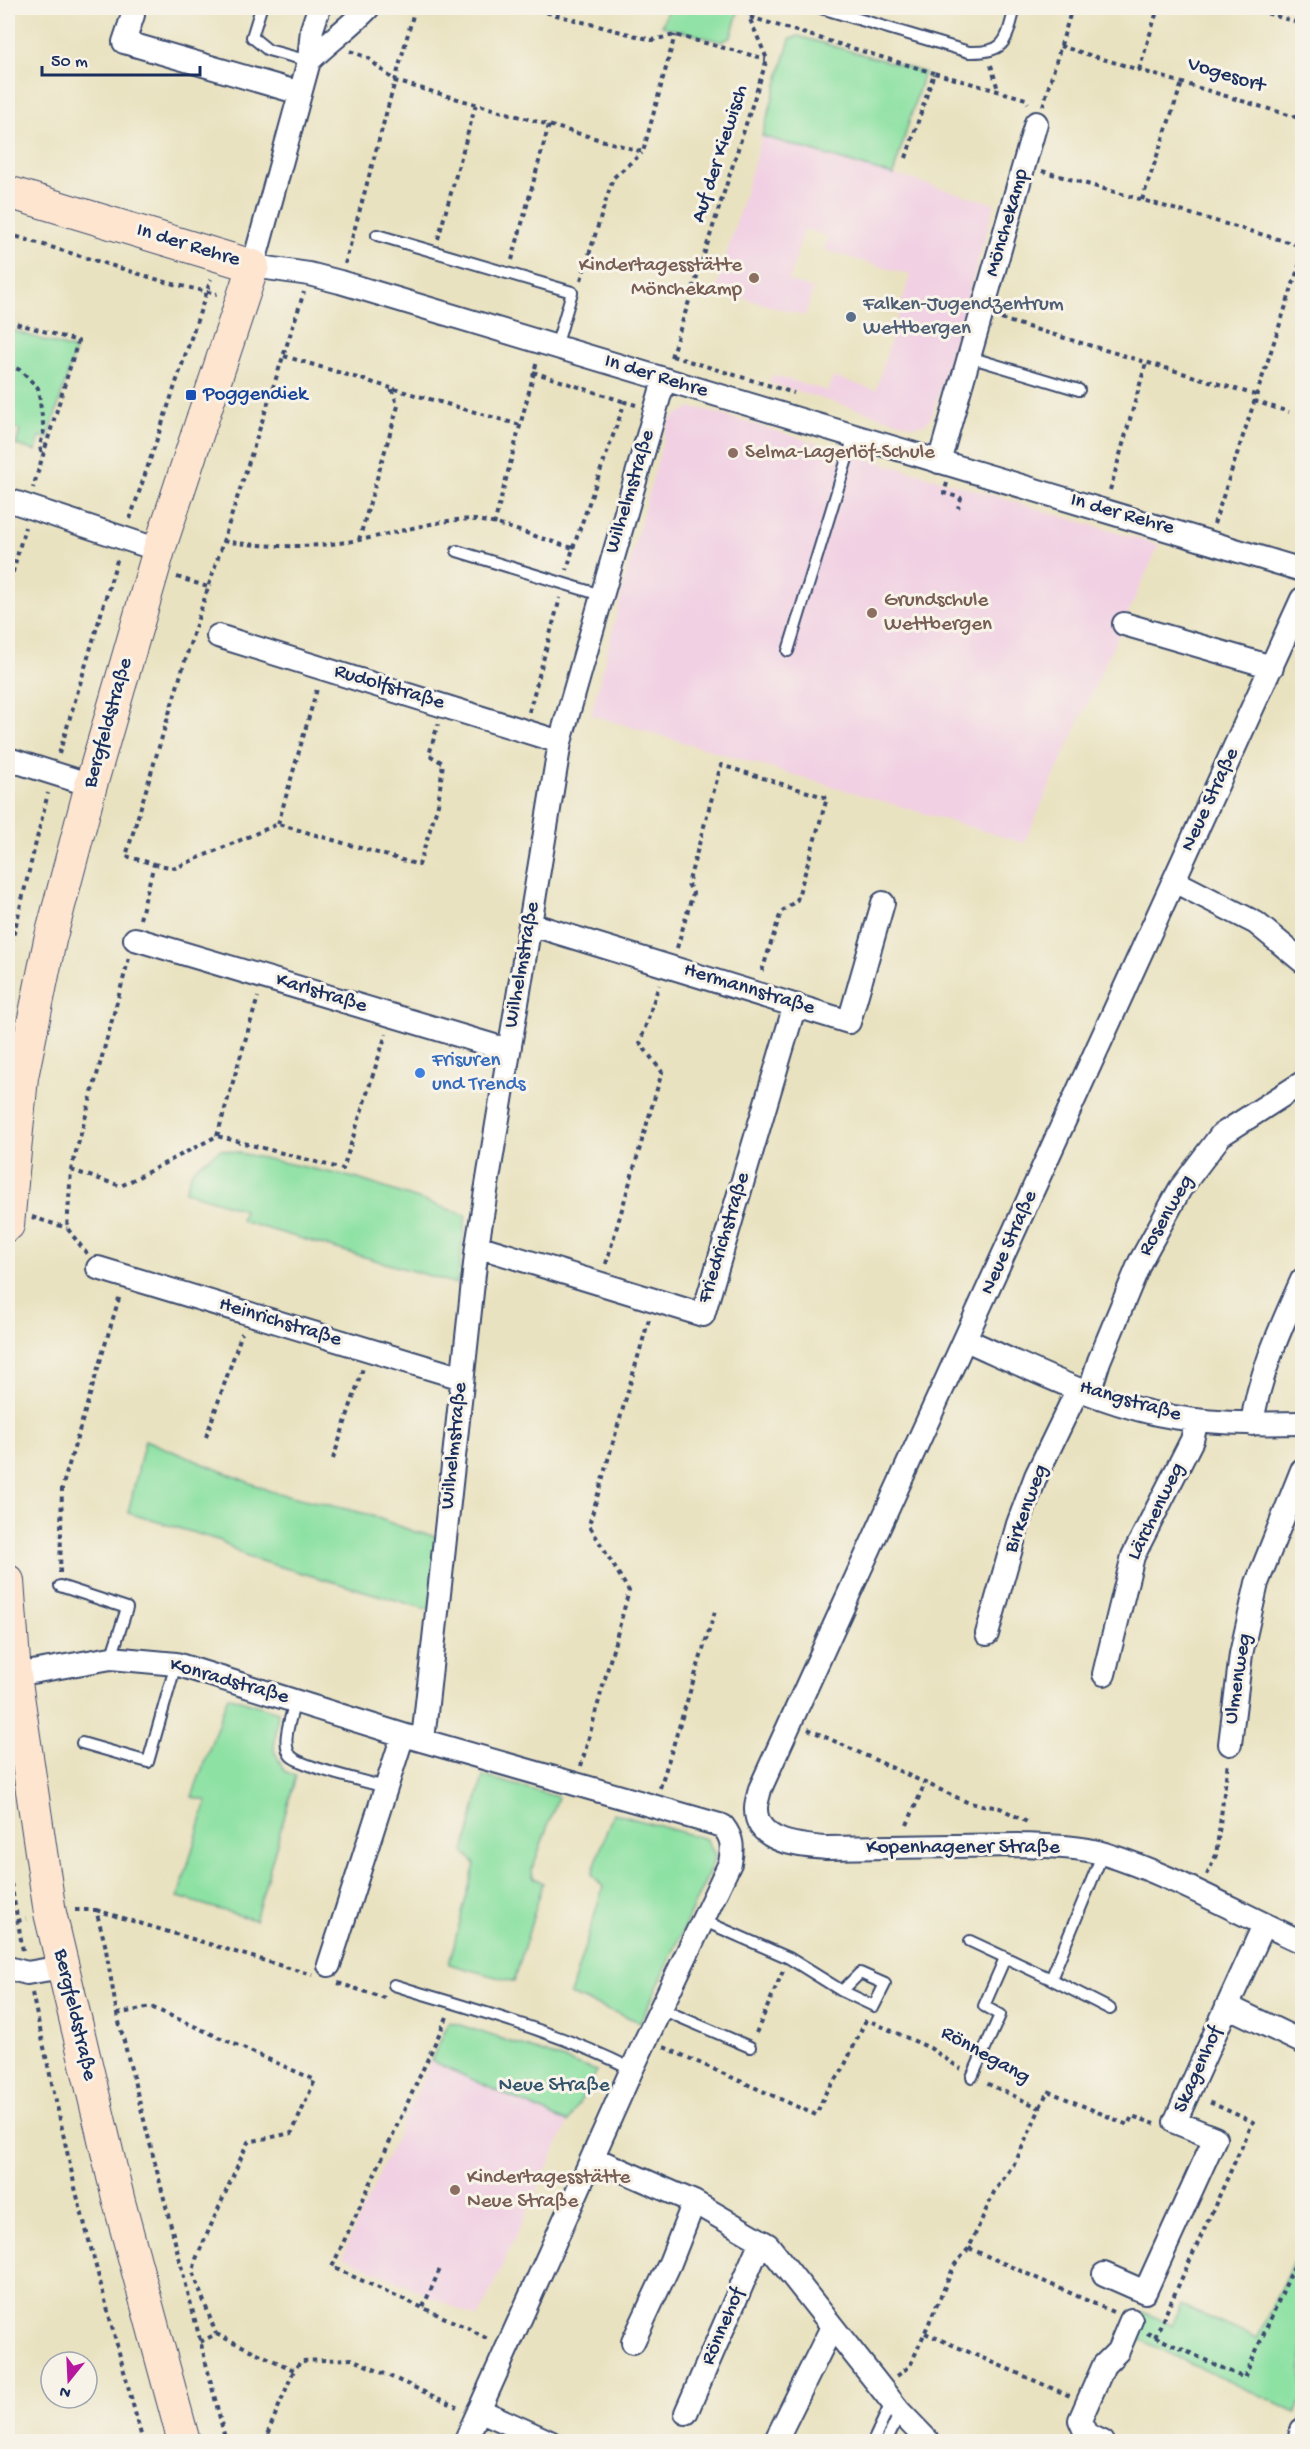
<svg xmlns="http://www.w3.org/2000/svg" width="1310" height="2449" font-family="'Gochi Hand',sans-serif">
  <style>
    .built { fill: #f1d0e3 }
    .green { fill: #8ce1a3; stroke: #548880; stroke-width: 1.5 }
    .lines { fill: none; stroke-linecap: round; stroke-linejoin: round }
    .lane-casing { stroke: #3a4a6d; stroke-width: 14 }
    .street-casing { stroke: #3a4a6d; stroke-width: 26 }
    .secondary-casing { stroke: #3a4a6d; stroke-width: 34 }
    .path { stroke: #3a4a6d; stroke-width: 4; stroke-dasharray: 4.5 4.5; stroke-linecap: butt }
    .lane { stroke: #fff; stroke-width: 10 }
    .street { stroke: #fff; stroke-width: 22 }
    .secondary { stroke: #fde5d0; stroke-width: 32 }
    .education-dot { fill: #8d6e63; stroke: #f7f3e8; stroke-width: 2 }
    .service-dot { fill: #5c6f8a; stroke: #f7f3e8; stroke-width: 2 }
    .transit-dot { fill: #1a4fb4; stroke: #f7f3e8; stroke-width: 2 }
    .shop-dot { fill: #3f7fe0; stroke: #f7f3e8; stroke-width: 2 }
    .labels { text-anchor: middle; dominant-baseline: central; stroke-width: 6; stroke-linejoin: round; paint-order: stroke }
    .street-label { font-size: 21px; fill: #1b2f5e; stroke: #f7f3e8 }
    .education-label { font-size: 21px; fill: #785e54; stroke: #f7f3e8; text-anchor: start }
    .service-label { font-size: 21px; fill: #4e5e75; stroke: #f7f3e8; text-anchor: start }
    .transit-label { font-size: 21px; fill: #164399; stroke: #f7f3e8; text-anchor: start }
    .shop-label { font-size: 21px; fill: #366cbe; stroke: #f7f3e8; text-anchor: start }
    .park-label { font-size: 21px; fill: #32536c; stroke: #f7f3e8 }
  </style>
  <rect width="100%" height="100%" fill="#f7f3e8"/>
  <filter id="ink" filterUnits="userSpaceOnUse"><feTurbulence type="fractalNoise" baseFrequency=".0167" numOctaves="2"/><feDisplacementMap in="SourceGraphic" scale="12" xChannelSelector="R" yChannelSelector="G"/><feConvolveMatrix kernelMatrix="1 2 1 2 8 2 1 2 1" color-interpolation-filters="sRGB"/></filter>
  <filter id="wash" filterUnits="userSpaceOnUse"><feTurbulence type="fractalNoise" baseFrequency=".008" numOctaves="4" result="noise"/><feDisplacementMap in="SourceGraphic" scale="24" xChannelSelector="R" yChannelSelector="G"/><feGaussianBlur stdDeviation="1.35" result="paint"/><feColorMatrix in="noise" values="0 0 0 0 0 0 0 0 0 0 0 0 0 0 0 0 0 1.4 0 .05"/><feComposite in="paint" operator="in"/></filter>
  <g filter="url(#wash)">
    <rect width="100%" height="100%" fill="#e9e2c0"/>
    <path class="built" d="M762,136l233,68 -63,212 -7,8 -12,2 -144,-43 3,-8 56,16 5,-14 43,13 34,-115 -86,-25 4,-14 -24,-7 -15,52 24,8 -8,27 -89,-26z
      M689,408l13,1 457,136 -135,298 -433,-128 41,-163 35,-125 5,-9z
      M431,2061l137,62 -90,195 -136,-62z"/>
    <path class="green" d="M668,8h71l-8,29 -9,5 -60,-16z
      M798,36l126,36 -31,103 -131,-39 28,-97z
      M8,329l67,21 -27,89 -8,-3 -4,15 -20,-6 4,-15 -12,-4z
      M221,1149l134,29 111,37 -9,69 -216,-63 3,-11 -59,-19 8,-22z
      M145,1440l125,51 97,23 48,18 21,4 -6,74 -183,-53 -26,-16 -93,-28z
      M228,1696l50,16 -4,38 10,21 12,5 -41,144 -77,-23 29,-96 -15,-4z
      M483,1776l75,21 -26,73 1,7 10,6 -29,99 -65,-18 26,-100 -11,-12z
      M613,1813l93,26 9,16c-5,19 -14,34 -22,52 -17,38 -33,77 -53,115l-70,-27 33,-108 -11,-13z
      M449,2022l8,2 140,47 -29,52 -137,-62z
      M1299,2248l3,2v150l-6,13 -164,-77 11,-24 29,13 9,-20 76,34z"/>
  </g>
  <g filter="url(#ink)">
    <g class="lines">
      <defs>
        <path id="lane" d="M261,8l-9,29 16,13 41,11
          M821,8l148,44c38,1 37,-12 46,-44
          M377,235l195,57 -16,55
          M969,357l110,33
          M457,551l144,44
          M788,651l66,-215
          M60,1586l67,22 -16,50
          M295,1701c-3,14 -15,42 -4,55 9,10 79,27 95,31
          M82,1743l66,19 28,-98
          M702,1920l87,38 53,33 32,15 11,-22 -25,-11 -18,18
          M970,1941l81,38 52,-126
          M1051,1979l59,30
          M394,1985c80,25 163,46 238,84
          M661,2009l89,38
          M972,2077l28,-62 -16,-9 21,-48
          M873,2442l19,-41
          M886,2442l14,-30"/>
        <path id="street" d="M319,8l-7,21 -3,32 -56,205 56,8 31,8 962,288
          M133,15l-9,27 176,51
          M309,61c19,-19 41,-34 59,-53
          M939,462l97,-339
          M8,500l151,50
          M1302,599l-542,1190c-1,6 -4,13 -4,19 -1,35 45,38 70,40l192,-3c28,1 59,1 87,9 68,21 132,59 197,88
          M1124,624l148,43
          M218,636l342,106
          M8,759l83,26
          M1174,881l82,42 46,38
          M530,924l319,98 34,-119
          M135,939l373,111
          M477,1246l226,69 92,-310
          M98,1268l364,110
          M966,1340c63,28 124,59 191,74 48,10 97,10 145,9
          M1089,1393l10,-32 41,-99 40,-73 41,-54 81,-52
          M1252,1424c7,-50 30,-99 50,-144
          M987,1634l31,-110 18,-48 42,-87
          M1104,1674l29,-118 59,-116 5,-20
          M15,1675l96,-17 65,6 227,71 320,91c10,13 10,21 7,37l-98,206 -167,373
          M423,1740l54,-494 83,-504 104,-362
          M1230,1744l11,-90 16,-71 45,-113
          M329,1965l74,-230
          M8,1968l19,5 35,-6
          M1227,2006l75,36
          M593,2158l101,44 74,43 132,167 29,30
          M1104,2274l41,18 70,-154 -40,-16 89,-197
          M633,2342l37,-79 24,-61
          M479,2410l71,32
          M686,2413l75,-172
          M775,2442l57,-115
          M1103,2442l-17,-8 -6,-14 24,-55 14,-14 13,-31
          M1298,2442l4,-12"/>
        <path id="secondary" d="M8,192l245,74 -94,284 -68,235 -41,155 -28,137 -14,148
          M8,1581l7,94 35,238 69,289 65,240"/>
      </defs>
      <use href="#lane" class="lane-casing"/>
      <use href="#street" class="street-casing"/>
      <use href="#secondary" class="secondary-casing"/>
      <path class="path" d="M529,8l123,32 23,-5 91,24
        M1250,8l52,16
        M750,17l184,56
        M1060,46l242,73
        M350,51l18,7 27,23 248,71 32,-117
        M991,65l7,25
        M1139,70l19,-62
        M1043,106l29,-98
        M906,158l28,-85 92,26 2,4
        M1042,171l260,75
        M1142,200l40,-117
        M8,234l161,49 48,11
        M438,239l38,-135
        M512,260l37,-135
        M345,264l70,-256
        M581,280l32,-102 29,-25
        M1001,319l255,76
        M8,321l70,20 -45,147
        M284,356l107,32
        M672,356l122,37
        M671,357l96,-298 -18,-42 3,-9
        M8,365l12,5 18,18 6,42 -4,16 2,11
        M533,372l92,30
        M1254,401l35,11
        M947,483l-3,10 17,5 -3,10
        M1110,490l36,-127
        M130,519l81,-240
        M1214,524l88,-267
        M494,525l43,-164
        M359,540l39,-134 -7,-18 129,37
        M223,541c45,7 91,7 136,-1 31,-5 89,-24 117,-20 29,4 68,20 97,28l-6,22
        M573,548l52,-146 11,3
        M177,577l31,10
        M8,590l17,-63
        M529,712l31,-114
        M59,754l59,-197
        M278,824l39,-135
        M154,864l21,4 103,-44 141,41 19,-61 5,-41 -14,-8 9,-31
        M140,919l14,-55 -28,-8 68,-225 110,-339
        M677,948l16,-55 -5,-9 33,-119 106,33 -30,102 -16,12 -20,62
        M8,970l4,-29 36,-148
        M217,1136l41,-139
        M71,1170l50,16 96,-50 126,33 43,-135
        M32,1217l35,11
        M87,1254l-20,-26 4,-58 58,-212
        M606,1264l56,-192 -22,-29 19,-58
        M206,1437l36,-104
        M333,1459l30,-91
        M60,1573l2,-85 58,-193
        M808,1729l161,74 31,5 29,15
        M581,1766l48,-175 -40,-66 60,-206
        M660,1788l56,-180
        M907,1825l18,-42
        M8,1866l15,85
        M1207,1875l9,-20 12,-93
        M75,1910h21l9,34 12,70 109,428
        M96,1910l216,65
        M17,1921l9,-2
        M338,1983l47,15
        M32,1993l44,199 67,250
        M117,2014l34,-7 164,73 -23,53 -44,9 -52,117 -3,13 23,62
        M447,2017l-115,250 140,63 17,10
        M872,2022l58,26 31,21
        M756,2033l27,-62
        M664,2047l152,68 10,-23 15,-19 25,-53
        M1040,2107l8,-16 80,34 4,-9 23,8
        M969,2248l144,64
        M423,2307l17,-38
        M925,2333l145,63
        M1147,2333l97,45 56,-125 2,1
        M1155,2337l98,-215 -46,-21
        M200,2342l16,-8 78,36 7,-9 51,-2 105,48
        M897,2376l13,-10 45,-102 14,-16 25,-56 22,-31 24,-53 -54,-25
        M264,2442l30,-72"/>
      <use href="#lane" class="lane"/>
      <use href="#street" class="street"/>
      <use href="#secondary" class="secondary"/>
    </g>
  </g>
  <g class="education-dot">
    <circle cx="754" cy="278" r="6"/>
    <circle cx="733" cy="453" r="6"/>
    <circle cx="872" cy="613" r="6"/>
    <circle cx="455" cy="2190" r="6"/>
  </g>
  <circle class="service-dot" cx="851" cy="317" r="6"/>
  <rect class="transit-dot" x="185" y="389" width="12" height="12" rx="3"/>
  <circle class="shop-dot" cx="420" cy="1073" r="6"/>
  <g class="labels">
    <g class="street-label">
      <text transform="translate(1226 76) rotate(17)">Vogesort</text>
      <text transform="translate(721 154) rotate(-72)">Auf der Kiewisch</text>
      <text transform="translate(1008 223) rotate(-74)">Mönchekamp</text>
      <text transform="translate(188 246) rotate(17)">In der Rehre</text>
      <text transform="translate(656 377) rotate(17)">In der Rehre</text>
      <text transform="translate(631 492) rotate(-73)">Wilhelmstraße</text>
      <text transform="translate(1122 515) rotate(16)">In der Rehre</text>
      <text transform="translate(389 688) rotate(17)">Rudolfstraße</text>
      <text transform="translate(109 723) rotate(-74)">Bergfeldstraße</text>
      <text transform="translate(1211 800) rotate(-65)">Neue Straße</text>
      <text transform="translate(523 965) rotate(-80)">Wilhelmstraße</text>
      <text transform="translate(749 990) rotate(17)">Hermannstraße</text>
      <text transform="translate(321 994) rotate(17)">Karlstraße</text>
      <text transform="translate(1167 1216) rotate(-60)">Rosenweg</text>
      <text transform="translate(725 1238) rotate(-73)">Friedrichstraße</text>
      <text transform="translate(1010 1243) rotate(-66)">Neue Straße</text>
      <text transform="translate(280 1323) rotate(17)">Heinrichstraße</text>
      <text transform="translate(1130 1402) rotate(16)">Hangstraße</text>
      <text transform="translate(455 1446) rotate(-84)">Wilhelmstraße</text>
      <text transform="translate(1027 1509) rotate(-70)">Birkenweg</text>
      <text transform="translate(1157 1512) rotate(-64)">Lärchenweg</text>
      <text transform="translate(1239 1679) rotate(-81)">Ulmenweg</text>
      <text transform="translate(229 1682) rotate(16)">Konradstraße</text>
      <text x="963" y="1848">Kopenhagener Straße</text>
      <text transform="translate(74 2015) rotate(77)">Bergfeldstraße</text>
      <text transform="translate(985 2056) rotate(29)">Rönnegang</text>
      <text transform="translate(1199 2070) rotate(-66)">Skagenhof</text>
      <text transform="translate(724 2327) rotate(-67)">Rönnehof</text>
    </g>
    <g class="education-label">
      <text x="742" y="266" text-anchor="end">Kindertagesstätte<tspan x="742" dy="24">Mönchekamp</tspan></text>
      <text x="745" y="453">Selma-Lagerlöf-Schule</text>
      <text x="884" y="601">Grundschule<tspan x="884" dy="24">Wettbergen</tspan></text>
      <text x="467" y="2178">Kindertagesstätte<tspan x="467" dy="24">Neue Straße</tspan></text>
    </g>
    <g class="service-label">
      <text x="863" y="305">Falken-Jugendzentrum<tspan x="863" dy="24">Wettbergen</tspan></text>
    </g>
    <g class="transit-label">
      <text x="203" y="395">Poggendiek</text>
    </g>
    <g class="shop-label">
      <text x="432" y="1061">Frisuren<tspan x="432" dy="24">und Trends</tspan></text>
    </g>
    <g class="park-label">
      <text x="554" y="2086">Neue Straße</text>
    </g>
  </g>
  <rect width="1310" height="2449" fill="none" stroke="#f7f3e8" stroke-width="30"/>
  <g transform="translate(69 2380) rotate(198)"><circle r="28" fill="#f7f3e8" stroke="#9fa5b1" stroke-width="1.5"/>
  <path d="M0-4.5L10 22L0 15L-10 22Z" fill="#b5179e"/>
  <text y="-9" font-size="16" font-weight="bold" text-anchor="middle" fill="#1b2f5e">N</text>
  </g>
  <path d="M42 66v9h158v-9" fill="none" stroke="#1b2f5e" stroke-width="3"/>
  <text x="51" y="66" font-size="18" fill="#1b2f5e" stroke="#f7f3e8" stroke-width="4.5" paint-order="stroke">50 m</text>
</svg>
